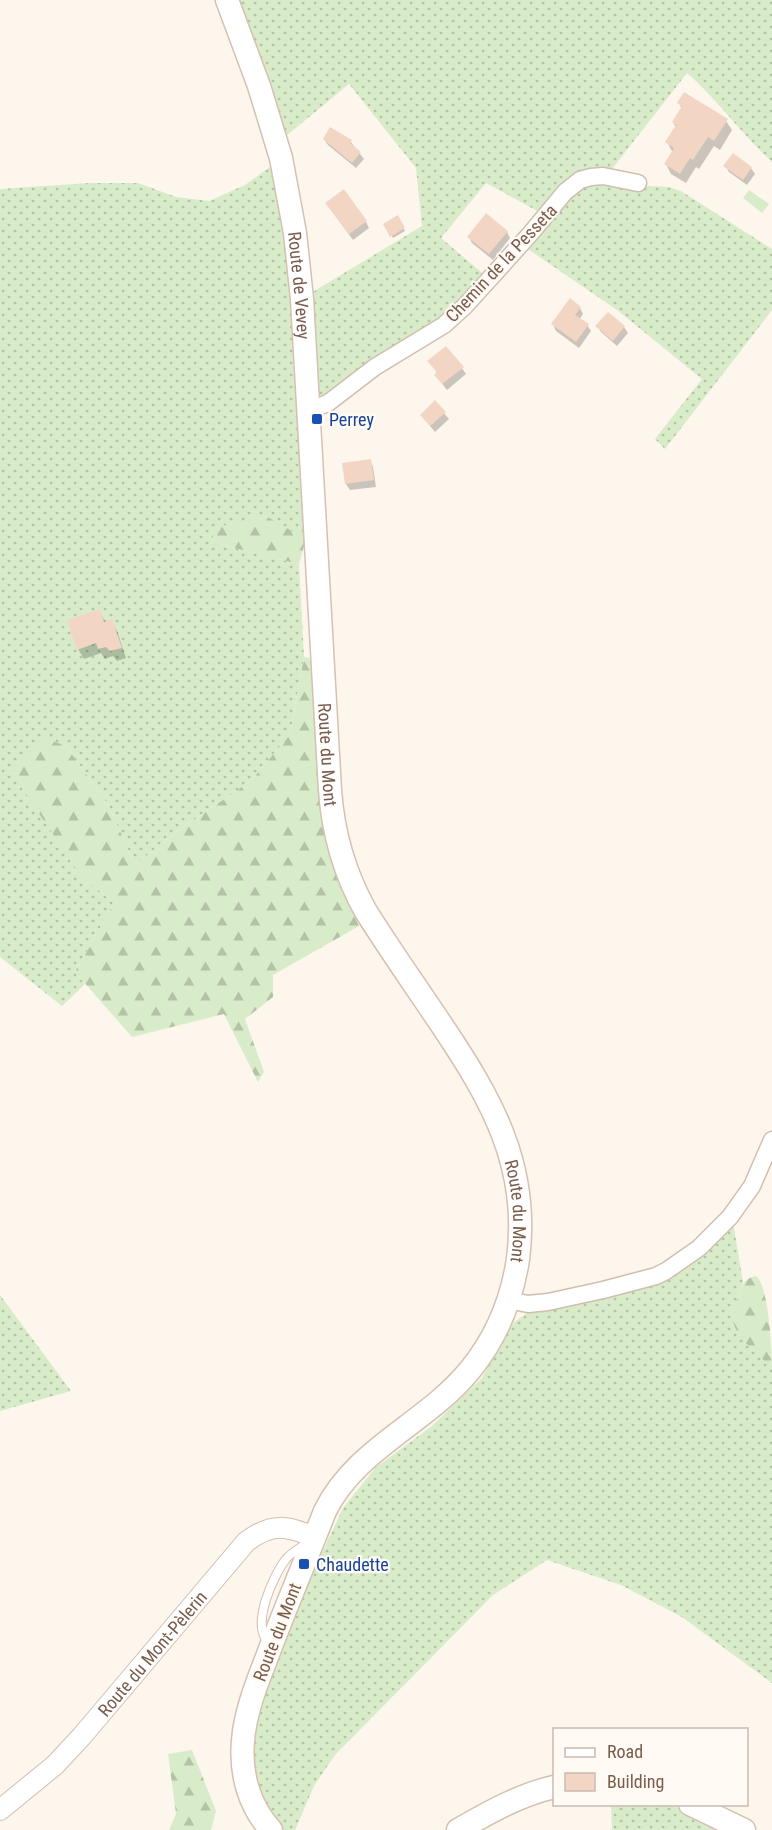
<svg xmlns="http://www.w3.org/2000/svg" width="772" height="1830" font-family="'Roboto Condensed',sans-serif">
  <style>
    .grass { fill: url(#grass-dots) }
    .forest { fill: url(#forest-firs) }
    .garden { fill: #d8ecc9 }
    .shadow { fill: #0003 }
    .building { fill: #f3d5c3 }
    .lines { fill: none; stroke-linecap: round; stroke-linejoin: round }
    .service-casing { stroke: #d1beb0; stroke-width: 10 }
    .minor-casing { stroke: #d1beb0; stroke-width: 19 }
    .tertiary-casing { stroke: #d1beb0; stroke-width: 22 }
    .secondary-casing { stroke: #d6c0b0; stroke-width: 25 }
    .service { stroke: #fff; stroke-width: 8 }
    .minor { stroke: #fff; stroke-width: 16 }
    .tertiary { stroke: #fff; stroke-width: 20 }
    .secondary { stroke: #fff; stroke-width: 22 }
    .transit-dot { fill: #1a4fb4; stroke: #fffaf3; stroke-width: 2 }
    .labels { text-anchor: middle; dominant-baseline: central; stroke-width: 4.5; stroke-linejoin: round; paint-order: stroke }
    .street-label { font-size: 18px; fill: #7a5c4d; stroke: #fffaf3 }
    .transit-label { font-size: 18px; fill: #164399; stroke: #fffaf3; text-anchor: start }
  </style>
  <defs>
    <pattern id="grass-dots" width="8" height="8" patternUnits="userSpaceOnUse" patternTransform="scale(1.5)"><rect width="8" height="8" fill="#d8ecc9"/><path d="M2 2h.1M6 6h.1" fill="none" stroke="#b4c2a5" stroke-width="1.8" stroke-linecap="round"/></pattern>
    <pattern id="forest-firs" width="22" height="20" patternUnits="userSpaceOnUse" patternTransform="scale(1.5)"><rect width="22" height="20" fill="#d8ecc9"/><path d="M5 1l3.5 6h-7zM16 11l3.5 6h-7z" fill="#b4c2a5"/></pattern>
  </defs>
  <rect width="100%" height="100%" fill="#fdf6ec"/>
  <path class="grass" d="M233,0h539v162c-30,-27 -54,-62 -85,-89l-75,96 -69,45 -57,-31 -45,55 46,39 -36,37 -130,84 -4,-6 -6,-99 111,-67 -6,-58 -67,-84 -63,52z
    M274,164l14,79 18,296 -95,3 88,22 5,93 -14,77 -38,46 -77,53 -40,32 -26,-59 -43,-60 -25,-8 39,137 34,28 -39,69 10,12 -23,22 -62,-49v-768l89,-6h49l38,14 33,4 36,-16z
    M587,183l82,4 12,4 91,58v61l-107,139 -10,-10 47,-60 -85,-69 -92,-63 46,-54z
    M733,1222l10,60 -10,31 39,56v314l-90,-66 -61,-32 -74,-25 -54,35 -158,160 -21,31 -19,44h-17l-21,-35 -7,-74 28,-75 65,-138 32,-40 57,-42 49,-47 32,-56 14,-10 66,-15 71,-21z
    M0,1295l71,96 -71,20z
    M611,1805h60l55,25h-114z"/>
  <path class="forest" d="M264,515l42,24 -7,25 -89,-22 8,-15z
    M304,657l7,1 23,209 25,59 -86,49v22l-28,22 19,53 -6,10 -34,-68 -92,23 -57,-65 39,-69 -34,-28 -68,-102 29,-36 25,9 43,60 26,59 40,-32 77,-53 38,-46z
    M756,1276c13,10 16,75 16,93 -12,-16 -42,-32 -39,-56 0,-6 4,-12 6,-18 3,-10 5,-17 17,-19z
    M192,1750l24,61 -5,19h-42l7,-16 -8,-60z"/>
  <path class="garden" d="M749,190l20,14 -7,9 -19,-15z"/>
  <path class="shadow" d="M679,103l47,18 6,9 -12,20 -6,-4 -15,23 -3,-2 -10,16 -15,-9 -5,-10 7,-11 -6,-11 9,-14 -3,-6 9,-13z
    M324,139l26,2 14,18 -8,9 -28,-23z
    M725,166l26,2 4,6 -8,11 -18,-13z
    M331,210l35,12 3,6 -16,12z
    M397,218l8,13 -12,7 -8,-14z
    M507,232l3,6 -17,22 -21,-17 -3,-6z
    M580,308l3,6 -4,6 8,5 4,6 -12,17 -23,-17 -3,-7z
    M597,326l27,1 4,6 -11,13 -16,-14z
    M433,367l29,1 4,6 -19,16 -7,-9 -2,-7z
    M435,403l14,16 -14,13 -14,-17z
    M370,460l3,7 3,20 -26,3 -4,-6 -3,-20z
    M99,611l7,12 5,-2 6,10 9,27 -9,3 -4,-5 -8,3 -4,-6 -17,6 -6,-10z"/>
  <path class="building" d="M684,92l44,27 -14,22 -6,-4 -15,23 -3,-2 -10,16 -16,-10 10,-16 -9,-6 11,-17 -4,-3 10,-16 -5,-3z
    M330,127l22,13 -2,3 11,9 -9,11 -29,-24z
    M733,153l19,14 -9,13 -20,-14z
    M344,189l23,32 -18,13 -24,-31z
    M486,213l22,18 -19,23 -22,-17z
    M398,215l7,13 -15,9 -7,-13z
    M570,298l11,9 -6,8 14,9 -13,18 -25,-18z
    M608,312l17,14 -12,15 -18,-15z
    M446,346l18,21 -22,17 -8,-9 3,-3 -10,-11z
    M435,400l11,12 -16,14 -10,-11z
    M371,459l3,21 -29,4 -3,-21z
    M100,609l4,13 8,-3 10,29 -12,3 -4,-4 -8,2 -2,-6 -19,7 -10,-30z"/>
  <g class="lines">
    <defs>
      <path id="service" d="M269,1643c-19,-17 4,-67 17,-84 5,-6 13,-10 19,-15"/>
      <path id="minor" d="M308,411l20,-8 47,-36 69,-42 21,-19 66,-73 34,-41 15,-12 11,-3 12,-1 35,7
        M508,1300l20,4 20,-2 55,-12 53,-14 10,-5 33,-23 31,-31 22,-31 20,-46"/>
      <g id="tertiary">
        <path id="s1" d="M0,1810l55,-45 27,-29 164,-194c26,-20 40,-16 69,-5"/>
      </g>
      <g id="secondary">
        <path id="s2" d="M227,0l32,86 22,72 14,75 7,66 28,491c3,43 14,82 35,120 25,40 52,78 78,117 49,73 87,140 75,232 -6,40 -22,79 -48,111 -43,53 -114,78 -145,141 -19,49 -40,97 -58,146 -10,26 -22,55 -24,84 -3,32 6,65 28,89"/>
        <path d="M690,1804l54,26"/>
        <path d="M458,1830c32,-18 61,-35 96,-43"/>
      </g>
    </defs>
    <use href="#service" class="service-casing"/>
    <use href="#minor" class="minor-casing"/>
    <use href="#tertiary" class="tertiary-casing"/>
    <use href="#secondary" class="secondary-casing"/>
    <use href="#service" class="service"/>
    <use href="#minor" class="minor"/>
    <use href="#tertiary" class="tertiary"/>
    <use href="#secondary" class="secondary"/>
  </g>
  <g class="transit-dot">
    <rect x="311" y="413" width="12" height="12" rx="3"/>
    <rect x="298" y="1558" width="12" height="12" rx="3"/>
  </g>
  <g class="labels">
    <g class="street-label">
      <text transform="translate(501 263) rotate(-47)">Chemin de la Pesseta</text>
      <text stroke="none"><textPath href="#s2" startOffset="296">Route de Vevey</textPath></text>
      <text stroke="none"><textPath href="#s2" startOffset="766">Route du Mont</textPath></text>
      <text stroke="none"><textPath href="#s2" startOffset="1270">Route du Mont</textPath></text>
      <text transform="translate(277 1632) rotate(-69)">Route du Mont</text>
      <text stroke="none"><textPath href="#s1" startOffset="219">Route du Mont-Pèlerin</textPath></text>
    </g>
    <g class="transit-label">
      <text x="329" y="419">Perrey</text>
      <text x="316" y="1564">Chaudette</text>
    </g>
  </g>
  <rect x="553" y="1728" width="195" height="78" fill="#fffaf3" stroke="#cabbb1" stroke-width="1.5"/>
  <rect x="565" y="1748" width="30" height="9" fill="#ffffff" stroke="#cabbb1" stroke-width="1.5"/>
  <text x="607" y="1758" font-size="18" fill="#7a5c4d">Road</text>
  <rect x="565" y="1773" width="30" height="18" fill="#f3d5c3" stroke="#cabbb1" stroke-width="1.5"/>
  <text x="607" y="1788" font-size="18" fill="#7a5c4d">Building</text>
</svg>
